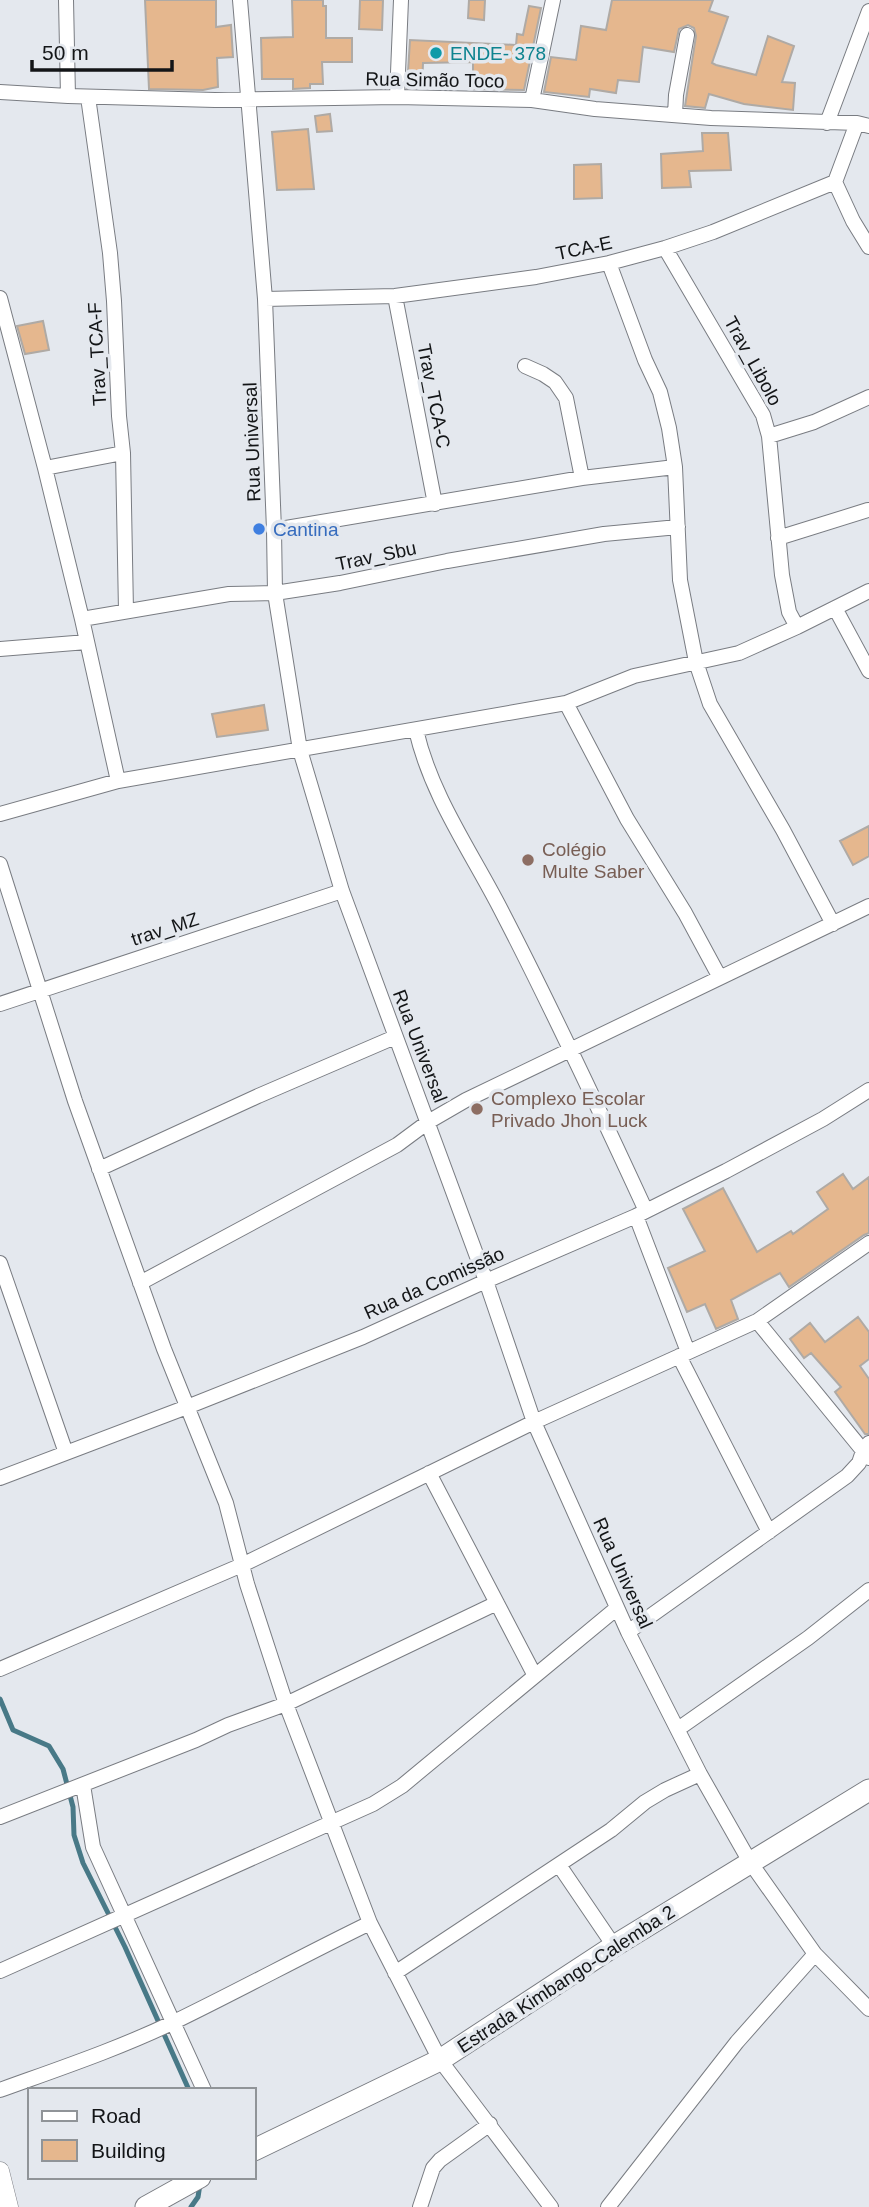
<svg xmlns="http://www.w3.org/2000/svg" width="869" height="2207" font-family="Arial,sans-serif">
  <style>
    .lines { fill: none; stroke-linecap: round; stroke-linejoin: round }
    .stream { stroke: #487987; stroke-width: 5 }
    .building { fill: #e5b78e; stroke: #afaaa5; stroke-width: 2 }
    .minor-casing { stroke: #797c82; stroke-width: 16 }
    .tertiary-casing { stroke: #797c82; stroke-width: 19 }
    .secondary-casing { stroke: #797c82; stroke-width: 23 }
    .minor { stroke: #fff; stroke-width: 14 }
    .tertiary { stroke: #fff; stroke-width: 18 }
    .secondary { stroke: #fff; stroke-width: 21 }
    .culture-dot { fill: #0f9aa8; stroke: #e4e8ee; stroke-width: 2.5 }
    .shop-dot { fill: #3f7fe0; stroke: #e4e8ee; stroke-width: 2.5 }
    .education-dot { fill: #8d6e63; stroke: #e4e8ee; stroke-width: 2.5 }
    .labels { text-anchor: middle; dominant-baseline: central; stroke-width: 7; stroke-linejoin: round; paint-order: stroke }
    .culture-label { font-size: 19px; fill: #0d838f; stroke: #e4e8ee; text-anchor: start }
    .street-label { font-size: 19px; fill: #131517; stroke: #e4e8ee }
    .shop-label { font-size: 19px; fill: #366cbe; stroke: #e4e8ee; text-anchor: start }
    .education-label { font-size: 19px; fill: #785e54; stroke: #e4e8ee; text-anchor: start }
  </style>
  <rect width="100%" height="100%" fill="#e4e8ee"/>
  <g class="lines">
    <path class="stream" d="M0,1699l13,31 36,16 14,23 10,38 1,28 9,28 42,84 64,143
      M191,2207l7,-10 2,-13"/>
  </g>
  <path class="building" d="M145,0h71v27l15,-2 2,32 -16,1 1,29 -15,3 -54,-1z
    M292,0h31v6h3v32h26v24h-30l1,22h-13v4l-17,1v-10h-31l-1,-41 32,-1z
    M360,0h23l-1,30 -23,-1z
    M469,0h16l-1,20 -16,-2z
    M612,0h101l-4,11 19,6 -16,46 4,2 40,10 12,-39 26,10 -12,36 13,1 -2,27 -49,-6 -35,-10 -4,14 -20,-2 11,-70 -2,-8 -6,-3 -9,4 -5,23 -31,-5 -4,35 -21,-2 -2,13 -26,-4 -1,8 -45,-5 7,-35 25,3 5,-34 25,4z
    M529,6l12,2 -17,82 -51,-1v-27l-50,1 -1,25h-15l3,-48 106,5 1,-11 6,1z
    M330,114l2,17 -15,1 -2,-16z
    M308,129l6,60 -37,1 -5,-58z
    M702,133h26l3,37 -42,1 2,16 -29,1 -1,-34 42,-3z
    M601,164l1,34 -28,1v-34z
    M43,321l6,29 -24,4 -8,-28z
    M264,705l4,25 -51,7 -5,-23z
    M869,826v30l-16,9 -13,-24z
    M843,1174l10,15 16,-12v56l-5,2 -75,52 -9,-14 -49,27 7,19 -22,10 -11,-25 -18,8 -19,-44 37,-17 -22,-42 40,-21 34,64 34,-21 2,3 35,-25 -11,-17z
    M858,1317l11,15v27l-9,7 9,13v55h-4l-30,-42 6,-5 -30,-34 -7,5 -14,-19 20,-16 15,19z"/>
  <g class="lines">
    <defs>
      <path id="minor" d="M66,0l2,96
        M240,0l25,299 9,231 1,63 25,157 42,141 144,390 48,141 94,210 72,142 50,88 65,92 54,55
        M0,92l68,4 147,4 182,-3 135,3 63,9 116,9 146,5 12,3
        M88,97l22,156 4,48 5,115 4,37 3,158
        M397,97l4,-97
        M532,100l21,-100
        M675,115l1,-20 11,-60
        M827,123l42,-112
        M835,182l18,39 16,26
        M665,248l98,167 6,21 13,139 7,37 8,15
        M609,263l36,97 15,32 9,36 6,39 5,113 16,82 14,42 73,126 50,94
        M395,296l40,208
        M0,298l45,170 37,151 36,162
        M265,299l130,-3 141,-19 73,-14 56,-15 48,-16 122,-50 22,-59
        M525,366l18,8 12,8 11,16 16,80
        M769,436l45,-14 55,-25
        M45,468l78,-15
        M274,530l308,-52 93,-11
        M778,538l90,-28
        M835,608l34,63
        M82,619l147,-25 46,-1 65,-10 107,-22 157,-27 74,-7
        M0,649l87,-7
        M566,703l61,116 58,94 34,63
        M416,730c15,65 54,120 84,178 52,100 99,201 146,303
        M0,814l118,-33 448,-78 68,-27 105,-23 58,-26 72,-36
        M0,864l75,237 89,248 62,154 21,81 39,120 84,219 70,137 111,147
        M0,1004l342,-113
        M99,1169l159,-73 137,-59
        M636,1216l52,136
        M0,1263l66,190
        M140,1283l257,-138 31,-23 38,-22 403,-194
        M757,1321l112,137
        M679,1356l90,176
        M429,1473l106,203
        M0,1478l187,-71 176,-70 123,-56 150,-65 90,-45 97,-52 46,-29
        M628,1632l219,-156 12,-13 4,-12 6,-8
        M0,1669l242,-104 292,-143 223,-101 112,-78
        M678,1729l130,-91 61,-48
        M83,1785l10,62 111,243
        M0,1817l196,-77 32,-15 58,-21 211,-101
        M559,1865l55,81
        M0,1971l373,-167 29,-18 215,-178
        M395,1973l216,-143 34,-28 20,-12 35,-16
        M0,2090c58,-21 118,-41 174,-68 66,-32 130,-67 196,-99
        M420,2207l13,-39 7,-8 50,-36
        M608,2207l129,-165 78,-88"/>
      <path id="tertiary" d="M0,2171l9,36"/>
      <path id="secondary" d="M254,2150l186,-90 174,-114 255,-156
        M146,2207l54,-30"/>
    </defs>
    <use href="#minor" class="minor-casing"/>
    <use href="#tertiary" class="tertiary-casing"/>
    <use href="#secondary" class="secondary-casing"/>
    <use href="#minor" class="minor"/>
    <use href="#tertiary" class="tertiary"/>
    <use href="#secondary" class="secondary"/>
  </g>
  <circle class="culture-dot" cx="436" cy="53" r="7"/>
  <circle class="shop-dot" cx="259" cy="529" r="7"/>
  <g class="education-dot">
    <circle cx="528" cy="860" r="7"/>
    <circle cx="477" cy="1109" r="7"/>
  </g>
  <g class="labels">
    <g class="culture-label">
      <text x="450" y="53">ENDE- 378</text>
    </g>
    <g class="street-label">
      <text transform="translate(435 80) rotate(1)">Rua Simão Toco</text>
      <text transform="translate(584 248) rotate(-12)">TCA-E</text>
      <text transform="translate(97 354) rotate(-93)">Trav_TCA-F</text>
      <text transform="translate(753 361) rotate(61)">Trav_Libolo</text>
      <text transform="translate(434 396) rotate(79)">Trav_TCA-C</text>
      <text transform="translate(252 442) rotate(-92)">Rua Universal</text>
      <text transform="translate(376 556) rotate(-12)">Trav_Sbu</text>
      <text transform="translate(165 929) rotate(-18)">trav_MZ</text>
      <text transform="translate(420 1046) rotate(69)">Rua Universal</text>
      <text transform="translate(434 1283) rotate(-24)">Rua da Comissão</text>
      <text transform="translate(623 1573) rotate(66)">Rua Universal</text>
      <text transform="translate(566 1979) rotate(-33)">Estrada Kimbango-Calemba 2</text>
    </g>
    <g class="shop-label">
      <text x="273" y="529">Cantina</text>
    </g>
    <g class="education-label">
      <text x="542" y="849">Colégio<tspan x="542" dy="22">Multe Saber</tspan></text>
      <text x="491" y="1098">Complexo Escolar<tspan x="491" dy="22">Privado Jhon Luck</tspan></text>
    </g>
  </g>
  <rect x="28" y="2088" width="228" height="91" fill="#e4e8ee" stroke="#909498" stroke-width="2"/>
  <rect x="42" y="2111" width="35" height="10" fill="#ffffff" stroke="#909498" stroke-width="2"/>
  <text x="91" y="2123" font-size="21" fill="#131517">Road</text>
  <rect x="42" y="2140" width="35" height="21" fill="#e5b78e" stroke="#909498" stroke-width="2"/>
  <text x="91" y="2158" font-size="21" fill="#131517">Building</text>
  <path d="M32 60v10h140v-10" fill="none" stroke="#131517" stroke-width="3.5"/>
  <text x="42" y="60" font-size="21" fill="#131517" stroke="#e4e8ee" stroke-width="5" paint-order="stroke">50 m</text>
</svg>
